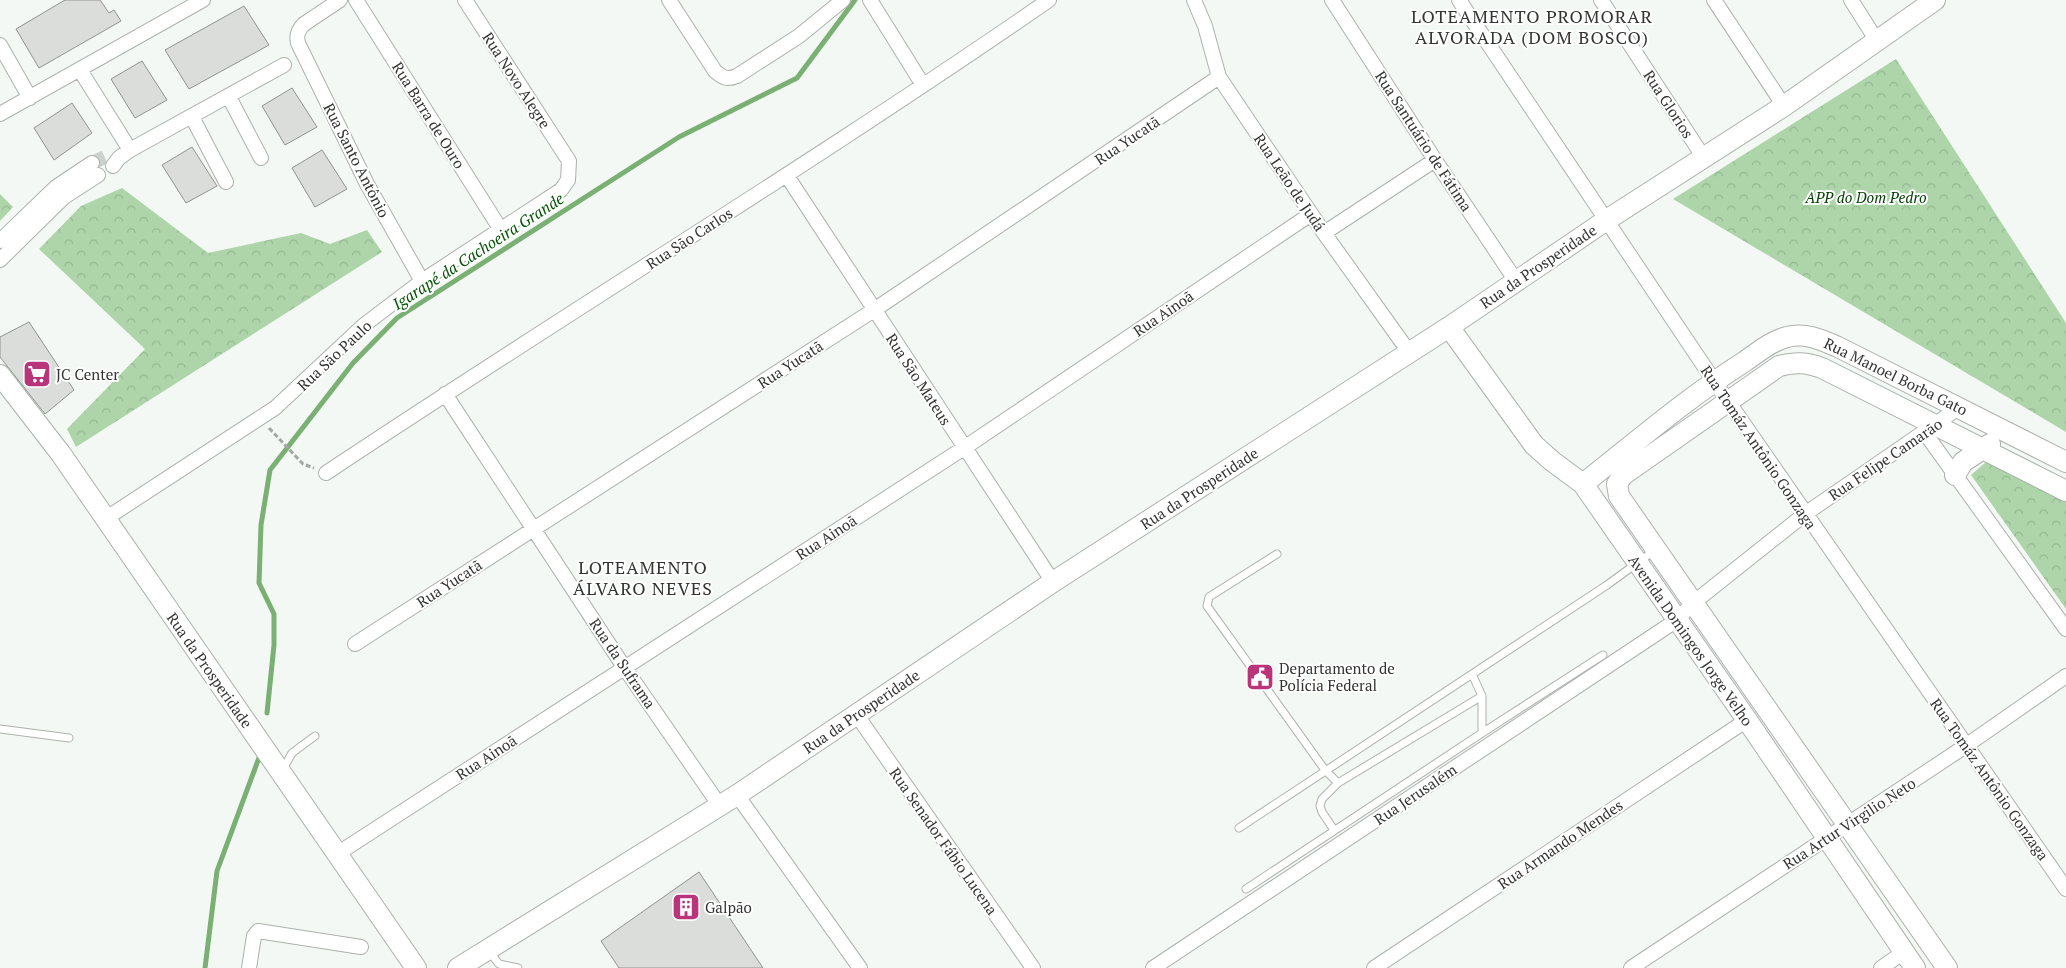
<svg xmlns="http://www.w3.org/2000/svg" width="2066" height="968" font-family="'PT Serif',serif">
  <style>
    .forest { fill: url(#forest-crowns) }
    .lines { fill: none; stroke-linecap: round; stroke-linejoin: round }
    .stream { stroke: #7ab074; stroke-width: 5 }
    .building { fill: #daddd9; stroke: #90938f }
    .street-tunnel { stroke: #cdd1cd; stroke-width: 14; stroke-dasharray: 14 7; stroke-linecap: butt }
    .lane-casing { stroke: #adb1ad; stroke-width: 9 }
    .street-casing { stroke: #adb1ad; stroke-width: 16 }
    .secondary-casing { stroke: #adb1ad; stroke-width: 22 }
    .path { stroke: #a4a7a4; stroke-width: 3; stroke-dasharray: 5 2.5; stroke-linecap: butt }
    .lane { stroke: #fff; stroke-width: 7 }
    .street { stroke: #fff; stroke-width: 14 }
    .secondary { stroke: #fff; stroke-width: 20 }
    .labels { text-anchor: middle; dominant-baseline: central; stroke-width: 4; stroke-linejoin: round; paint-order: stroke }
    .street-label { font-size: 15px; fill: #333533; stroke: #fff }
    .park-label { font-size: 15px; font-style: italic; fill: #054104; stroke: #fff }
    .poi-label { font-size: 15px; fill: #333533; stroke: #fff; text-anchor: start }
    .water-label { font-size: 16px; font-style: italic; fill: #050; stroke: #fff }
    .quarter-label { font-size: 18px; letter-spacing: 1px; fill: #333533; stroke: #fff }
  </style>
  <defs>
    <pattern id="forest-crowns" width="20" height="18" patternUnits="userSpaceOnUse" patternTransform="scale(1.25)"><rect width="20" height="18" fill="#add5a9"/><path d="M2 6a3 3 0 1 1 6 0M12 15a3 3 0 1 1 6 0" fill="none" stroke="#95b792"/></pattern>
  </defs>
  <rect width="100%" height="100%" fill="#f4f8f4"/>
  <path class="forest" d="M1896,59l170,264v109l-393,-233z
    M122,188l86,65 93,-20 29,11 37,-14 15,22 -306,195 -9,-18 78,-80 -106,-100 42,-43z
    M0,194l13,13 -13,14z
    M1993,456l73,37v116l-95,-134z"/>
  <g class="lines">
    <path class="stream" d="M267,713l7,-68v-31l-15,-31 2,-58 9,-55 83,-107 44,-45 282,-181 118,-59 58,-78
      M205,968l12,-97 43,-116"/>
  </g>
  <path class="building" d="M65,0h35l9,13 5,-3 7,11 -82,47 -23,-39z
    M244,6l25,39 -80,44 -24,-39z
    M142,61l25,39 -32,18 -24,-39z
    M292,88l25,39 -32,18 -23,-39z
    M72,103l20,30 -38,27 -20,-32z
    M192,147l25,39 -31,17 -24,-38z
    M322,150l25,39 -32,18 -23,-39z
    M29,322l45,68 -29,24 -45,-57v-20z
    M699,872l64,96h-144l-18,-27z"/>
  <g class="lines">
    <path class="street-tunnel" d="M92,163l15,-7"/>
    <defs>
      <path id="lane" d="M1277,554l-68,43 -2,9 118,164 13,13
        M0,729l69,9
        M1482,733l121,-78
        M282,771l10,-18 23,-17
        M1239,828l368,-243 48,-35
        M1334,830l-12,-18 -2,-6 2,-7 16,-16 144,-87
        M1246,889l236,-156v-37l-10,-22
        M488,950l11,14 19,4"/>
      <path id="street" d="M340,0l-36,24c-6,6 -8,11 -6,19l69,141 55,97
        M356,0l145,230
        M669,0l46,71c8,7 12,9 22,5l62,-40 44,-36
        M870,0l53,85
        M1194,0l11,26 14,51 105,156 85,119
        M1332,0l103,160 81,121
        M1459,0l255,381 352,508
        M1601,0l103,158
        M1714,0l70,106
        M1851,0l26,41
        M0,45l30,53
        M80,70l50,80
        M229,97l32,61
        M0,114l203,-114
        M192,117l34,65
        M113,166l6,-8 11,-8 154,-85
        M787,176l266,406
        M1324,233l111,-73
        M0,241l56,-54 36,-24
        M0,260l64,-63 34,-22
        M445,394l179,273 96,139
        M1925,433l141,196
        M326,473c240,-160 486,-309 723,-473
        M105,519l170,-111 89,-83 58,-44 139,-91 7,-10 1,-19 -104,-161
        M355,644l519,-334 345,-233
        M856,714l177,254
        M737,795l123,173
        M337,854l627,-406 347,-234
        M249,968l5,-32 4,-5 103,16
        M1153,968l524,-348 16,-17 112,-89 155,-107
        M1374,968l373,-248
        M1631,968l336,-223 99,-69
        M1881,968l23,-16"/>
      <path id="secondary" d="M1449,327l85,118 18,16 31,23 164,236 168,248
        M0,375l61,79 355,514
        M1955,475l8,-13 27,-18
        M1583,484c53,-42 104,-86 161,-122 13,-9 27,-21 43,-25 18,-5 35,3 51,10l228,115
        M458,968l279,-173 316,-213 396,-255 156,-106 179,-115 151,-106
        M1947,968l-328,-472 -2,-12 6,-9 156,-109c16,-4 27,-4 43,2l244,123"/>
    </defs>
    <use href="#lane" class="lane-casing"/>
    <use href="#street" class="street-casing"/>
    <use href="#secondary" class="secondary-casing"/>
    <path class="path" d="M269,428l34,36 11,4"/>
    <use href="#lane" class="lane"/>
    <use href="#street" class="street"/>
    <use href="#secondary" class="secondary"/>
  </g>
  <defs>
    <symbol id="supermarket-square" viewBox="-11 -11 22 22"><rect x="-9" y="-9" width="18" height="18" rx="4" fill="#b9357b" stroke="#fff"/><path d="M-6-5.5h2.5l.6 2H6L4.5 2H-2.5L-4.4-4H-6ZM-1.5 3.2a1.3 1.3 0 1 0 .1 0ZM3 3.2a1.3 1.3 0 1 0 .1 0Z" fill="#fff"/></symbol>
    <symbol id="civic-square" viewBox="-11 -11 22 22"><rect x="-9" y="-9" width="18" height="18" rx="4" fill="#b9357b" stroke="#fff"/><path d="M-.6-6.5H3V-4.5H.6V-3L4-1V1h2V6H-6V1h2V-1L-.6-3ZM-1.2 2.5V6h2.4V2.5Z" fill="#fff"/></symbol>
    <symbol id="building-square" viewBox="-11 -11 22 22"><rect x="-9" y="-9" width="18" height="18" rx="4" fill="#b9357b" stroke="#fff"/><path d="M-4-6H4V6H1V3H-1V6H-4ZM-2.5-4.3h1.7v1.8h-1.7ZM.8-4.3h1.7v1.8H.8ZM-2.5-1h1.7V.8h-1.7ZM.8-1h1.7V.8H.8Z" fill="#fff"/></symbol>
  </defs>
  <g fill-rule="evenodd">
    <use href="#supermarket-square" x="21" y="358" width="32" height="32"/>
    <use href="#civic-square" x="1244" y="661" width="32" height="32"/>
    <use href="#building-square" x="670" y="891" width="32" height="32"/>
  </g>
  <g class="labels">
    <g class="street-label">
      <text transform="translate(517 80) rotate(57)">Rua Novo Alegre</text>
      <text transform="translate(1669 104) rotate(57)">Rua Glorios</text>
      <text transform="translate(429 115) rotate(58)">Rua Barra de Ouro</text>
      <text transform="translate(1127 140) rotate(-34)">Rua Yucatã</text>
      <text transform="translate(1424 141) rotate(57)">Rua Santuário de Fátima</text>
      <text transform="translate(357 160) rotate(63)">Rua Santo Antônio</text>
      <text transform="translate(1290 182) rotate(56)">Rua Leão de Judá</text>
      <text transform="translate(689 238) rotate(-33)">Rua São Carlos</text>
      <text transform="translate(1538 266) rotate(-34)">Rua da Prosperidade</text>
      <text transform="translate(1163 313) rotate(-34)">Rua Ainoã</text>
      <text transform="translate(334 355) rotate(-43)">Rua São Paulo</text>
      <text transform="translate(790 364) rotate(-33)">Rua Yucatã</text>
      <text transform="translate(1896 376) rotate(26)">Rua Manoel Borba Gato</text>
      <text transform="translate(919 379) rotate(57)">Rua São Mateus</text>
      <text transform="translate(1759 447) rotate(56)">Rua Tomáz Antônio Gonzaga</text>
      <text transform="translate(1885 459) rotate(-34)">Rua Felipe Camarão</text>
      <text transform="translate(1199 488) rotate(-33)">Rua da Prosperidade</text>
      <text transform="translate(826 537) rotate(-33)">Rua Ainoã</text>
      <text transform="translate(449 583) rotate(-33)">Rua Yucatã</text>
      <text transform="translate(1691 640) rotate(55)">Avenida Domingos Jorge Velho</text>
      <text transform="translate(623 663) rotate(56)">Rua da Suframa</text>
      <text transform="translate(210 670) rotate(55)">Rua da Prosperidade</text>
      <text transform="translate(861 711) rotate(-34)">Rua da Prosperidade</text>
      <text transform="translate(486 757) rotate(-33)">Rua Ainoã</text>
      <text transform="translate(1990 779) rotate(55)">Rua Tomáz Antônio Gonzaga</text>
      <text transform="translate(1415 794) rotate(-34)">Rua Jerusalém</text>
      <text transform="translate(1849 823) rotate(-33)">Rua Artur Virgilio Neto</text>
      <text transform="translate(944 841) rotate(55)">Rua Senador Fábio Lucena</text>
      <text transform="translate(1560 844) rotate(-34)">Rua Armando Mendes</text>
    </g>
    <g class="park-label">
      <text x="1866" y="197">APP do Dom Pedro</text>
    </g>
    <g class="poi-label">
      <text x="56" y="374">JC Center</text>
      <text x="1279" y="668">Departamento de<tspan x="1279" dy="17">Polícia Federal</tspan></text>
      <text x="705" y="907">Galpão</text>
    </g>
    <g class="water-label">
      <text transform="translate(478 251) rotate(-33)">Igarapé da Cachoeira Grande</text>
    </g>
    <g class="quarter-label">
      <text x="1532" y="16">LOTEAMENTO PROMORAR<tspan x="1532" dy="21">ALVORADA (DOM BOSCO)</tspan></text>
      <text x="643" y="567">LOTEAMENTO<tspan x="643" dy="21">ÁLVARO NEVES</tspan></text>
    </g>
  </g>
</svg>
